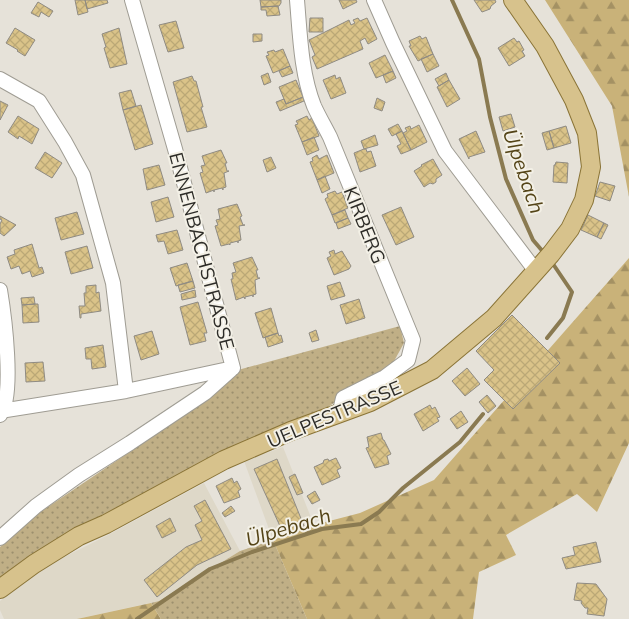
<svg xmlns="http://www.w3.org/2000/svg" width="629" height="619" font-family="Mulish,sans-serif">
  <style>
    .built { fill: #ded8c8 }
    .grass { fill: url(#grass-dots) }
    .forest { fill: url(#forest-firs) }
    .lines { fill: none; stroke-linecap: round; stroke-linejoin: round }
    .stream { stroke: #8a7a51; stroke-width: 4 }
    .building { fill: url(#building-cross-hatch); stroke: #8f8b83 }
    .minor-casing { stroke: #9f9c93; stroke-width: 16 }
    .major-casing { stroke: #8a7437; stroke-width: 20 }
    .minor { stroke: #fff; stroke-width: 14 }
    .major { stroke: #d7c28c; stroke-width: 18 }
    .labels { text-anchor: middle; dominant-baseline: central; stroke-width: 4; stroke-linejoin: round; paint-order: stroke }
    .street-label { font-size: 19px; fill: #2d2c28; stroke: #f3f0e6 }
    .water-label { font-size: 20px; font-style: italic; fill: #544417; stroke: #f3f0e6 }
  </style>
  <defs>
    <pattern id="grass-dots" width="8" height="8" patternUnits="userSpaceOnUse" patternTransform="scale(1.25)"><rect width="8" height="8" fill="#c0af86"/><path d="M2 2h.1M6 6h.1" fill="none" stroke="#9c8f6e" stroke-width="1.8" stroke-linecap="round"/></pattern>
    <pattern id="forest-firs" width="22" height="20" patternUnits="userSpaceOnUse" patternTransform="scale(1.25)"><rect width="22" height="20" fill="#c9b279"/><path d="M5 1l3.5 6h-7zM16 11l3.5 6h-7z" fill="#a49163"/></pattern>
    <pattern id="building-cross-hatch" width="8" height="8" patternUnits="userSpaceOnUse" patternTransform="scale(1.25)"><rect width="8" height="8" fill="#dac389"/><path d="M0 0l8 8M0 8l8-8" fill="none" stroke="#bba876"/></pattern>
  </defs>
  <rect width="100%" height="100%" fill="#e6e2d9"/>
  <path class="built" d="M283,447l31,78 -41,15 -29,-79z
    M204,483l36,68 -81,50 -82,18h-73l-4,-9v-9l50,-37 58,-29z"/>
  <path class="grass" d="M400,326l4,17 -11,20 -71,48 -322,172v-36l30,-28 153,-103 55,-46z
    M273,540l34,79h-146l-10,-16 8,-2 81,-50z"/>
  <path class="forest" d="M545,0h84v197l-17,-91z
    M629,258v185l-32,69 -20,-18 -71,41 10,20 -37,17 -6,47h-166l-34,-79 41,-15 46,-12 74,-33z
    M151,603l10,16h-84z"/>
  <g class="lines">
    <path class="stream" d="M452,0l27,59 11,58 16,62 27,61 12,14
      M547,338l16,-20 9,-26 -21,-31
      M137,619l73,-50 42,-17 70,-23 39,-5 18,-12 24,-24 57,-46 23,-28"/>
  </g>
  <path class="building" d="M75,0h10l3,12 -10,3z
    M85,0h22l1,3 -21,6z
    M260,0h21v3l-2,3 -18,1z
    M339,0h17l1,2 -14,7z
    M474,0h21l1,2 -5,4 -1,3 -8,3z
    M38,2l15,9 -4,6 -8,-5 -2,5 -8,-4z
    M278,6l2,9 -13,1 -1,-6h-5v-3z
    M310,18h13v14h-14z
    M358,18l2,3 7,-3 10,21 -9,5 -3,-6 -5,3 3,8 -46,20 -5,-12 3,-2 -6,-15 40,-20 2,5 4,-2 -2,-3z
    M176,21l8,27 -16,4 -9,-27z
    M15,28l20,12 -10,16 -8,-5 1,-1 -12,-7z
    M119,28l8,36 -17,4 -6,-20 2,-1 -4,-13z
    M253,34h9v7l-9,1z
    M420,36l2,3 4,-2 7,17 -15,7 -9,-15h2l-2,-5z
    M514,38l3,4 2,-1 5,9 -2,1 3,5 -16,10 -11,-18z
    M283,49l7,17 -17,7 -7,-17 3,-1 -2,-3 7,-2 1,2z
    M433,54l6,12 -12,6 -6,-13z
    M385,55l8,16 -17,7 -7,-15z
    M290,66l3,7 -11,4 -3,-6z
    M393,71l3,7 -10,5 -3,-8z
    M268,73l3,9 -7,3 -3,-9z
    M446,73l3,7 -10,6 -4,-7z
    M335,75l1,4 4,-2 6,16 -15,6 -8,-19z
    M192,76l2,5h2l7,26h-2l6,20 -20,5 -14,-50z
    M296,80l7,17 -17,7 -7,-17z
    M449,80l11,19 -13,8 -10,-20z
    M131,90l5,16 -13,4 -4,-17z
    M303,97l1,4 -24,10 -4,-9 8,-3 2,5z
    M377,98l8,4 -3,9 -8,-3z
    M0,101l8,4 -8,15z
    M141,105l12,39 -18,6 -12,-40z
    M511,114l4,13 -12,4 -4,-14z
    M18,116l21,13 -7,15 -13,-8 -1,3 -10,-7z
    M307,116l2,4 3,-2 7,18 -17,6 -7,-17 3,-1 -2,-3z
    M398,124l4,7 -10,5 -4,-7z
    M419,125l8,17 -16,8 -8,-17 4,-2 -2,-3 5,-2 1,3z
    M566,126l5,17 -17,5 -5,-17z
    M402,131l9,19 -10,4 -4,-8 4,-2 -5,-10z
    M476,131l9,21 -16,5v2l-10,-20z
    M549,131l5,17 -7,2 -5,-17z
    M375,135l3,10 -14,4 -3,-8z
    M314,137l5,13 -12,5 -5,-13z
    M364,149h2l1,3 4,-1 5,15 -16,6 -6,-19z
    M221,150l6,13h-2l2,8h2l-5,2 2,14 -3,1v2l-1,-2 -8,2v2v-2l-8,3 -6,-20 3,-1 -2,-6 4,-1 -3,-9z
    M45,152l17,11 -10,15 -17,-10z
    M317,155l2,4 8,-4 7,18 -17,7 -7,-18 3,-1 -1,-3z
    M271,157l5,11 -9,4 -4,-12z
    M433,159l9,16 -6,4v3l-3,2 -3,-1 -6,4 -10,-16 8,-5 -1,-1z
    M556,162l12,1 -1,20 -14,-1 1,-17h1z
    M159,165l6,20 -18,5 -4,-21z
    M325,176l5,13 -8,4 -5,-13z
    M600,182l15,4 -5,15 -15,-5z
    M335,191l2,3 5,-2 6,16 -16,7 -7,-16 3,-2 -1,-3z
    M168,197l6,20 -18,5 -5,-20z
    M237,204l5,12 -2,1 3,8h2l-6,1 2,14 -3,1v2v-2l-8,2v2l-1,-1 -8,2 -6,-20 3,-1 -2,-5 4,-1 -2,-10z
    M401,207l13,30 -18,8 -14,-30z
    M345,210l3,8 -13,5 -3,-8z
    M77,212l7,22 -23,6 -6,-22z
    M588,215l16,8 -7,14 -16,-7z
    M0,216l16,9 -12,11 -4,-3v-9l2,-4 -2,-1z
    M348,218l3,6 -13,5 -2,-6z
    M604,223l4,2 -7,14 -4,-2z
    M177,230l6,20 -15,4 -4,-13 -6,1 -2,-7z
    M32,244l7,24 3,-1 2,6 -12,4 -2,-6 -8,3 -3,-8 -8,3 -4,-12 8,-3 -1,-4z
    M87,246l6,22 -22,6 -6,-22z
    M334,250l1,4 7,-3 9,15 -2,3 -15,6 -7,-17 4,-2 -2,-4z
    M252,257l6,13h-2l2,8h2l-5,2 1,14 -3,1v2v-2l-8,2v2l-1,-2 -8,3 -5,-21h2l-1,-6 4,-1 -3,-9z
    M187,263l6,18 -17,5 -6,-18z
    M193,281l2,7 -15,4 -2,-7z
    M340,282l5,14 -14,4 -4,-14z
    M96,285v8l3,-1 2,19 -20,3v4h-1l-1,-12h6l-1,-13h2v-7z
    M195,290l1,7 -14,3 -1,-6z
    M34,297l1,7 -13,1 -1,-7z
    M359,299l6,19 -19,6 -6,-19z
    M198,302l9,31h-3l2,8 -16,4 -10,-38z
    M35,304h3l1,18 -16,1 -1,-18z
    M271,308l7,25 -15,5 -8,-25z
    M512,315l48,48 -47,46 -29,-29 10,-10 -18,-19z
    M316,330l3,10 -7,2 -3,-9z
    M152,331l7,23 -18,6 -7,-24z
    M278,333l1,3 2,-1 2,7 -15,5 -3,-10z
    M103,345l3,22 -14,2 -1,-10h-5l-1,-11z
    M43,362l2,19 -19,1 -1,-19z
    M467,368l13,16 -15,12 -13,-15z
    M487,395l9,11 -8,7 -9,-11z
    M430,405l2,4 3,-2 5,10 -3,1 2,3 -16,10 -9,-17z
    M461,411l7,11 -11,7 -7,-10z
    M381,433l2,7h1l7,14 -4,2 2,8 -14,4 -9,-20 3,-1 -2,-10z
    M336,458l5,10 -4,2 3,7 -18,8 -8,-18 9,-4 1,-3 4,-1 1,2z
    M277,459l27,67 -20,9 -30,-66z
    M295,474l8,19 -6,2 -8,-18z
    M232,478l2,5 3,-2 4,8 -3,2 2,6 -16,6 -8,-17z
    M315,491l5,9 -8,4 -5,-8z
    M205,500l26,49 -34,16 -40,32 -13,-17 42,-33 16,-7 -7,-15 7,-4 -8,-15z
    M231,506l4,5 -10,6 -3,-4z
    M170,518l6,13 -14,7 -6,-12z
    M596,542l5,20 -35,7 -4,-11 13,-3 -2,-8z
    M577,583l19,1 11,15 -3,17 -17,-2 1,-6h-3l-4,-5 1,-2 -8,-1z"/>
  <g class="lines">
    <defs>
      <path id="minor" d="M132,0l43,149 58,219
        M297,0c3,35 4,73 17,106 5,11 11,21 16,31l83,203 -5,20 -23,17 -42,21 -4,17
        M374,0l19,43 52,108 90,119
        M0,79l39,22 26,41 18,33 30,108 13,108
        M0,290c4,24 15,107 0,125
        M0,411l126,-20 107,-23
        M0,538l36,-32 43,-31 51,-32 75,-50 28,-25"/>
      <path id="major" d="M0,589l34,-25 45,-28 27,-12 118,-64 67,-29 79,-29 62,-32 62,-52 57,-64 19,-25 14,-29 7,-33 -4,-34 -13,-33 -29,-54 -32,-46"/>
    </defs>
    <use href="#minor" class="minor-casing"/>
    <use href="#major" class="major-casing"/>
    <use href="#minor" class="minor"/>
    <use href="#major" class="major"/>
  </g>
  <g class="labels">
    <g class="street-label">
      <text transform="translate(365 225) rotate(68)">KIRBERG</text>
      <text transform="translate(202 251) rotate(75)">ENNENBACHSTRASSE</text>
      <text transform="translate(334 414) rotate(-23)">UELPESTRASSE</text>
    </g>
    <g class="water-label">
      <text transform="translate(524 171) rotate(71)">Ülpebach</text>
      <text transform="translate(288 527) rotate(-17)">Ülpebach</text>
    </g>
  </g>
</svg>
